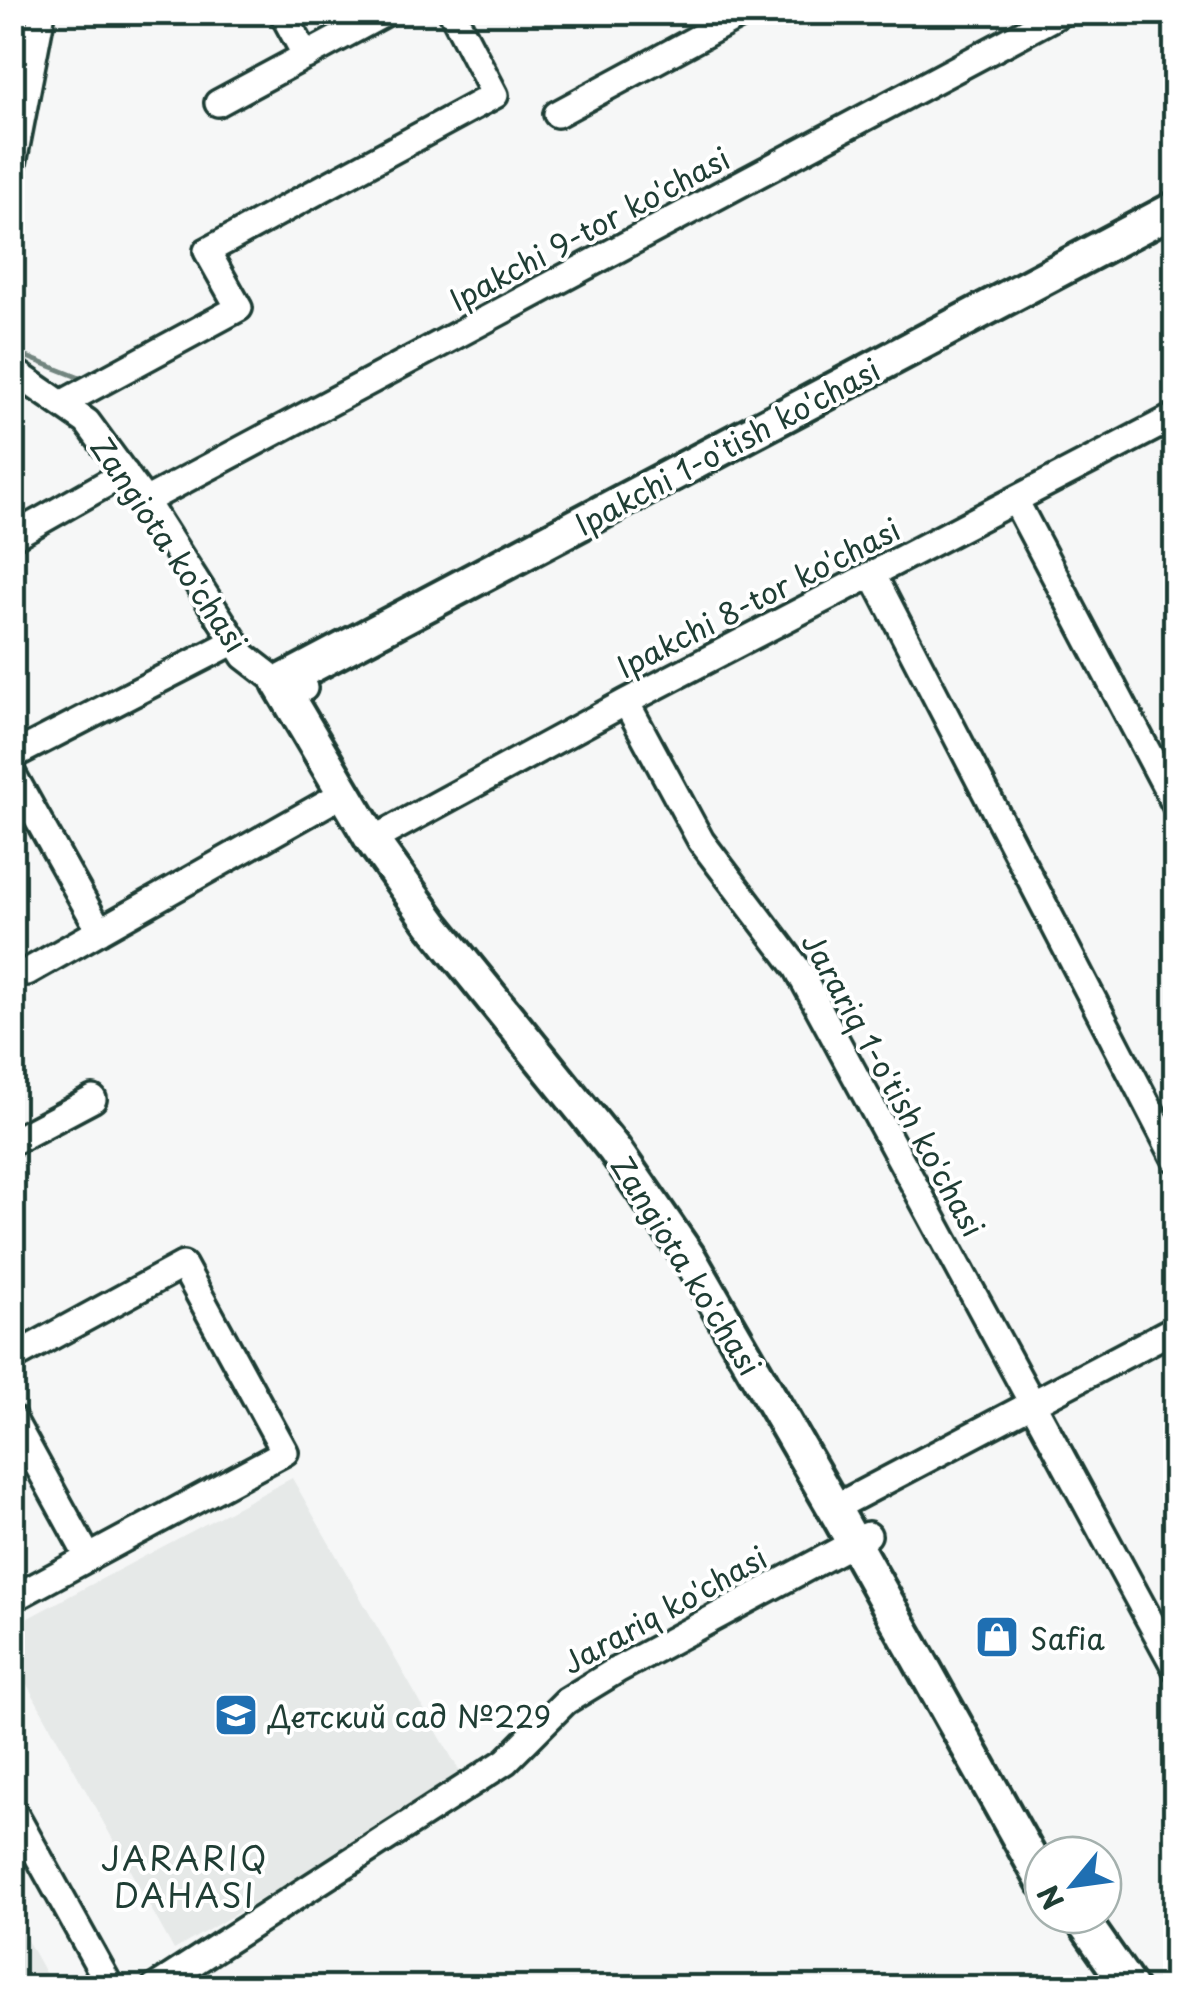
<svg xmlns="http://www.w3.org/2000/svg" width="1188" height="2000" font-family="'Playpen Sans',sans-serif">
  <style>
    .built { fill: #e6e9e8 }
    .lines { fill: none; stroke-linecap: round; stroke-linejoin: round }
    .stream { stroke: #72857f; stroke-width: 5 }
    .minor-casing { stroke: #1f3d34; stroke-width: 32 }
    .major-casing { stroke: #1f3d34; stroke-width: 40 }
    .minor { stroke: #fff; stroke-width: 25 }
    .major { stroke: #fff; stroke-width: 32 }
    .labels { text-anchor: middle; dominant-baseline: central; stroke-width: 8; stroke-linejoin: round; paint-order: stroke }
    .street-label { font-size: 30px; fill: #1f3d34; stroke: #fff }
    .poi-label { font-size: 30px; fill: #1f3d34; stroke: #fff; text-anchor: start }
    .neighbourhood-label { font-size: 32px; letter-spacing: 2.5px; fill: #1f3d34; stroke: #fff }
  </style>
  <rect width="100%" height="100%" fill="#f6f7f7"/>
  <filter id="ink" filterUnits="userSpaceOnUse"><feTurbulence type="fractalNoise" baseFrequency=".01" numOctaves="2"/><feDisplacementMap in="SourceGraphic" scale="20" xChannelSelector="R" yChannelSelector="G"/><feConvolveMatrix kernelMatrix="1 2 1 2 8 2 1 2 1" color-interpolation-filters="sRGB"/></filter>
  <g filter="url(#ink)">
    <path class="built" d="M292,1478l168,294 -141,93 -145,85 -161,-291v-33z
      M12,1915h1l40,72h-40z"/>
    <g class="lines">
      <path class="stream" d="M12,351l68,27"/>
      <defs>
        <path id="minor" d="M282,12l24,44
          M218,103l169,-91
          M557,114l189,-102
          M12,168l30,-156
          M12,370l75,52 58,79 99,155 35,27 25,5
          M63,403l176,-95 -32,-57 288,-156 -43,-83
          M145,501l918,-489
          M1016,502l160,304
          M12,537l113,-64
          M873,575l303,585
          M626,702l75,139 96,127 379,701
          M12,756l221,-114
          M12,773l88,158
          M372,840l254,-138 550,-286
          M27,972l317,-179
          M12,1142l81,-43
          M12,1358l171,-93 102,187 -273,147
          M12,1418l76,139
          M834,1508l342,-180
          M12,1809l99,179
          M154,1988l352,-227 60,-60 51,-31 251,-135"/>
        <path id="major" d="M1043,1881l-209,-373 -144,-249 -76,-110 -181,-224 -61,-85 -93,-157 897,-475
          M1079,1915l51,73"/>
      </defs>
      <use href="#minor" class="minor-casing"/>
      <use href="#major" class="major-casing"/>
      <use href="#minor" class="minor"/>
      <use href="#major" class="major"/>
    </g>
  </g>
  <defs>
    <symbol id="shop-square" viewBox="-11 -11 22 22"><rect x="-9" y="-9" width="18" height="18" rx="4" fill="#1f6fb2" stroke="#fff"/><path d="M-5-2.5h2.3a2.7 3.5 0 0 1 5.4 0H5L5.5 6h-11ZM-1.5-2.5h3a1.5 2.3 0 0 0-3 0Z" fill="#fff"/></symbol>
    <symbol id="school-square" viewBox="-11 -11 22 22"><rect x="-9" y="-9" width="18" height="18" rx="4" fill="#1f6fb2" stroke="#fff"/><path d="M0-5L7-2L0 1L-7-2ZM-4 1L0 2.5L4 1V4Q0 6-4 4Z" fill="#fff"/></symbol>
  </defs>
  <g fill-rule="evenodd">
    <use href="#shop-square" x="972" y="1612" width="50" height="50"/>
    <use href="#school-square" x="211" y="1690" width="50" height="50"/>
  </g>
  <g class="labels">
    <g class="street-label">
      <text transform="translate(589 228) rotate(-28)">Ipakchi 9-tor ko'chasi</text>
      <text transform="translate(727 446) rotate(-28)">Ipakchi 1-o'tish ko'chasi</text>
      <text transform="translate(170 544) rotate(56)">Zangiota ko'chasi</text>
      <text transform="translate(758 597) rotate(-27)">Ipakchi 8-tor ko'chasi</text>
      <text transform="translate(894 1084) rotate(61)">Jarariq 1-o'tish ko'chasi</text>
      <text transform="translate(687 1265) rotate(58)">Zangiota ko'chasi</text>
      <text transform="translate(664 1609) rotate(-29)">Jarariq ko'chasi</text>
    </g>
    <g class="poi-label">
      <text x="1030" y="1637">Safia</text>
      <text x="268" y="1715">Детский сад №229</text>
    </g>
    <g class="neighbourhood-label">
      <text x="185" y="1858">JARARIQ<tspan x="185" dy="37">DAHASI</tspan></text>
    </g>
  </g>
  <rect width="1188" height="2000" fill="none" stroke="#fff" stroke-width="50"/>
  <rect x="25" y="25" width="1138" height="1950" fill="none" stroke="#1f3d34" stroke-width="4" filter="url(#ink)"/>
  <g transform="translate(1073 1885) rotate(241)"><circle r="48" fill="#ffffff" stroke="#a5b1ae" stroke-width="2.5"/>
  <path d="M0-8L18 38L0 25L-18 38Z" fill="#1f6fb2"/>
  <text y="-15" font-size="28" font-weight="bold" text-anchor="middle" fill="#1f3d34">N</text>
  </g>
</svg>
